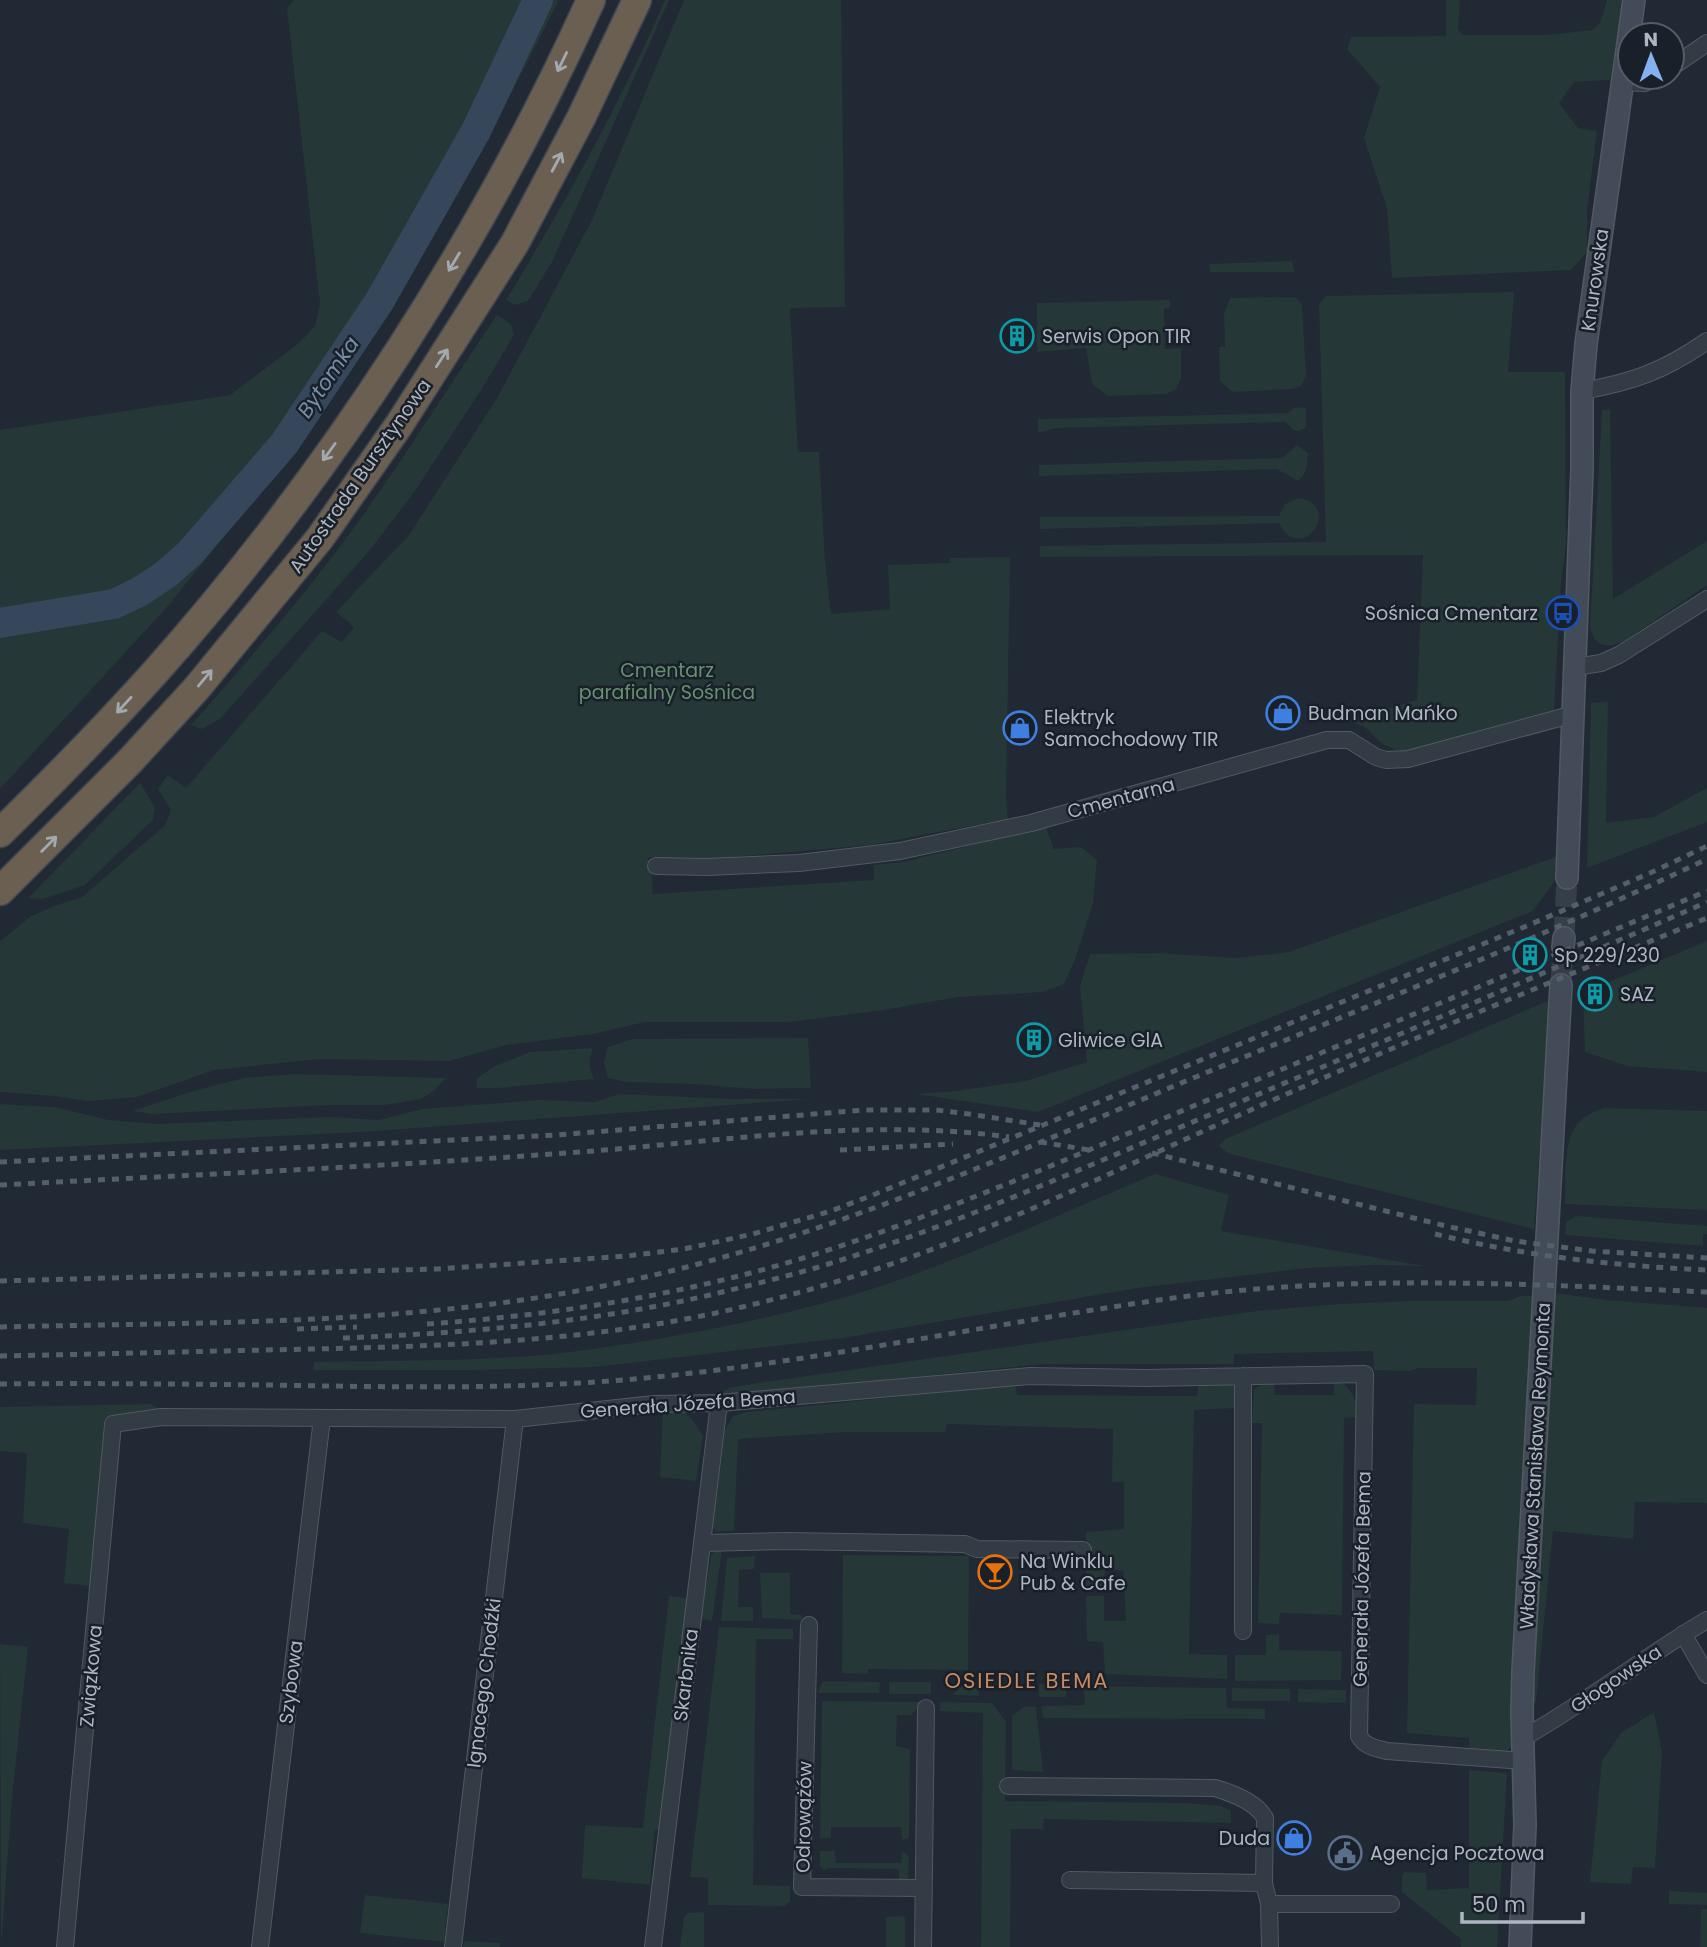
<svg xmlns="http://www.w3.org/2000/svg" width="1707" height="1947" font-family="Poppins,sans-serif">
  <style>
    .green { fill: #253737 }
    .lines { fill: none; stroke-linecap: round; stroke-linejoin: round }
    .river { stroke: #36475c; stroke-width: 30 }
    .secondary-tunnel { stroke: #353e49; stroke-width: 21; stroke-dasharray: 21 10; stroke-linecap: butt }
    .street-casing { stroke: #515963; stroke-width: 18 }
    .secondary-casing { stroke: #515963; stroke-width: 24 }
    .highway-casing { stroke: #3e464f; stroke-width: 31 }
    .street { stroke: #333b45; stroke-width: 16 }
    .secondary { stroke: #424b57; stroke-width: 21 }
    .highway { stroke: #6a5f51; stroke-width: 28 }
    .rail { stroke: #555f6c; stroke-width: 5; stroke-dasharray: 7 7; stroke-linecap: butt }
    .oneway { stroke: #a3a9b1 }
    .labels { text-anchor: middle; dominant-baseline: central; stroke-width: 5; stroke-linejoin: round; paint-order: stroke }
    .street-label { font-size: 19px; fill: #adb6c2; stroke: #192029 }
    .poi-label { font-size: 19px; fill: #adb6c2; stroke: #192029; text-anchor: start }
    .park-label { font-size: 19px; fill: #67906f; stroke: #192029 }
    .water-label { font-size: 21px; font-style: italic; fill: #778ea9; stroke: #192029 }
    .neighbourhood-label { font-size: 21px; letter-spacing: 2px; fill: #cb8a5f; stroke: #192029 }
  </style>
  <rect width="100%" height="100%" fill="#202934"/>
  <path class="green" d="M294,0h265l-72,141 -70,119 -82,127 -69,98 -98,121 -168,183v-152l107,-18 46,-25 -14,-11 -54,22 -85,13v-188l230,-35 69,-52 16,-17 5,-22 -33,-296z
    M665,0h4l-117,262 -24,39 -13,4 -9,-5c59,-97 114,-196 159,-300z
    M684,0h157l4,307 -55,1 8,144h21l6,109 6,53 59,-5 -2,-44 61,-2 1,-5 60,-1 -4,241 2,21 -138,26 -160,14 -62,-2 4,21 1,16 221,-14 -1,-15 30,-3 143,-35 8,22 27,-2 16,13 -4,43 -18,57 -11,24 -21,8 -85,5 -75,13 -93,12h-145l-52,12 -87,11 -56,16 -130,-2 -106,11 -77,27 -50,4 -33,-5 -54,-4v-151l31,-25 23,-10 28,-9 83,-72 6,-15 -13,-21 10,-14 18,13 136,-157 20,11 12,-15 -18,-15 73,-77 88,-137 95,-178z
    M1446,0h14l-2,29 4,6h85l45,-5 8,-7 7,-23h16l-13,80 -36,2 -15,21 19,25 19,3 -10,79v42l-16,18 -179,8 -5,-70 -23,-70 16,-51 -33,-38 4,-12 95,-1z
    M1292,261l3,11h-85l-1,-8z
    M1514,292l-6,80h57l1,176 -5,33 -7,131 -152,41 -21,-10 -16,-16 -17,-6 69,-21 6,-145 -383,2v-11l286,-4 -7,-238 7,-8z
    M1295,297l7,8 4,71 -5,10 -9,3 -60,3 -12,-11 -1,-34h6l-1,-34 6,-15z
    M1170,300v8l-6,1 1,40 16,-1v30l-5,11 -10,5 -58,2 -16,-12 -6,-36 -49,4v-49z
    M497,315l14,9 3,11 -31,52 -68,104 -45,59 -150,169 -18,10 -11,-4c50,-56 98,-112 144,-172 58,-76 108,-159 162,-238z
    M1295,407l11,1v20l-7,3 -6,-1 -7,-8 -230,6 -18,5v-14l250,-6z
    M1610,409l3,190 94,-58v44l-81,55c-18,9 -32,9 -36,-14l12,-216z
    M1297,445l11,8c-1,11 0,20 -10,28l-21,-12 -238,7v-11l243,-7z
    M1298,498c47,5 3,70 -19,25l-239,6v-12l239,-1 6,-12z
    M1608,702l-2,121 48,-6 53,-29v34l-120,46 4,-165z
    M140,783l15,24 -2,13 -68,65 -42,14 -15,-1z
    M1558,856l1,19 -26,36 -495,201 -122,-18 40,-3 69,-10 62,-19 -7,-76 10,-32 67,-1 79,5 53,-6z
    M1707,941v131l-80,-6 -42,-14 -2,-59z
    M1550,1000l-16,229 -307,-76 -8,-7 6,-7z
    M808,1038l3,50 -57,1 -60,-5 -68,-2 -18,-4 -4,-15 4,-16 24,-8z
    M593,1048c-4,12 -5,19 1,31l-96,9h-21l-1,-9 17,-12 37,-15z
    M295,1074l151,4 -11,12 -14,9 -37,6h-54l-178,9 -20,-3 61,-20 51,-13z
    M619,1094l114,5h78l-449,33 -362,18v-46l54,3 55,13 47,4 177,-7 46,3 43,-11 117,-9 56,2z
    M1603,1108l104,3v99l-142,-6c1,-23 -3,-65 14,-82 7,-7 15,-10 24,-14z
    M1155,1174l74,21 -8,36 204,35 -50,-1 -68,3 -169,20 -295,50 -247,29 -122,3h-161l1,-8c67,-1 134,-1 202,-5 49,-3 98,-11 147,-19 72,-13 143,-28 212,-50 96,-32 187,-75 280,-114z
    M1576,1216l131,10v8h-4v12l-138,-11 1,-13z
    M1554,1293l54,7 99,8v195l-72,-1 -2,37 -80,-8 -17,171 -3,-1z
    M1520,1296h14l-18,447 -11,10 -36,-3v-12l-62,-5 7,-329 62,1 1,-37h-59l-7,3 -37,-1 -1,-19 -139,3v10h-192l-321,32v-3l10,-6 526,-76 83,-7 70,-3h98z
    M1274,1382l1,13h59v-13l10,2c11,11 13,18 12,33l-12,1 -2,197 -62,-2 -1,11 -21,-1 4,-200h-10l2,-33 9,-7z
    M1238,1384v24l-44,2 -5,244 38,1v24l-122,-5 -2,-32 -16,-1 -1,-45h18v25h22l-3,-51h-18l-1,18h-18v-56l38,-3v-47h-12l1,-53 -166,-5 -2,8h-98l-109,7 -4,92h-19l-2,-5 12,-96 8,-14 14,-4 268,-27 2,10 180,1 1,-11z
    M150,1404l7,3 1,4 -54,9 -13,166 -27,-3 5,-54 -46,-6 4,-70 -27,-2v-44z
    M663,1409h17l13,11 10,16 -7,45 -36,-4z
    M722,1550l-10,71 -11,-2 10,-63 3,-5z
    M843,1555l126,1 -1,114 -100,-1v5l-26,-1z
    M755,1556l-1,13 -15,1 -1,37h15v14h-32l6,-63z
    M760,1573h30v41l12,1 -1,5 -39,-2z
    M669,1596l19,2 -29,231 -4,1 -5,55 -68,-7 3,-53 58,3z
    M719,1627l74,2v10h-37l-3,246 37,1v16l-6,4 -76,-1v-27l-18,-1z
    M1279,1634v16l63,1 -1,29 -106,1v-26h31v-20z
    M0,1644l28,3 -16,152 -11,148z
    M824,1681l56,1 -1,11h-61l3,-9z
    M889,1682h42v12h-42z
    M966,1683h13v13l-27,-1z
    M1039,1684l27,1v12h-27z
    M1084,1686l142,2 1,20 38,1v10l-222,-1 -2,-12 44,-1z
    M1232,1688l58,1v12h-58z
    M1298,1689l48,1v13l-48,-1z
    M822,1701l101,1 -12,13h-14l-1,31 14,3 -1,89 -7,2 -1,-13h-70v11h-11z
    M940,1702l52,1 14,19 -1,79 178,2 38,3 10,5v12l-187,-4 -1,10h-32l-1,118h-29l2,-234 -43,-2z
    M1025,1706l11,1 7,65 -31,-2v-54z
    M1654,1712l8,40 -7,116 -22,-1 -2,17 -41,-2 12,-121 19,-28z
    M1469,1770l38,3 -10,174h-36v-8l-59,-47v-16l2,-4 22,1 1,17 42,-2z
    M820,1851h15l1,12h65l1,-12 4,2 3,4 -1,25h-9v-13l-71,-1 -4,2 -4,-4z
    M1669,1891l38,2v12l-38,-1z
    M365,1895l83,9 -4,38 -84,-9z
    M1701,1909h6v38h-7z
    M704,1912v35h-24l4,-30 3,-4z
    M903,1916l2,2v29h-19v-30z
    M464,1941l36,2v4h-37z"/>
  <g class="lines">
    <path class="river" d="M0,623l114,-19 25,-12 26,-17 25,-22 94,-109 95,-142 97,-171 62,-131"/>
    <path class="secondary-tunnel" d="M1564,938l3,-60
      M1561,985l2,-38"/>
    <defs>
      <path id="street" d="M1672,67l35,-24
        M1622,82l23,1 10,-6
        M1582,391c51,-9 82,-20 125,-50
        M1575,667l26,-4 18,-8 88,-56
        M656,866l51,1 92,-4 101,-12 131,-28 296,-83h22l27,17 10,3 22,-1 166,-45
        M1243,1376v255
        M703,1543l84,-2 178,3 12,5 106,1
        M809,1625l-7,262 122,1
        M1683,1634l24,41
        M1523,1738c64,-36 121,-81 184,-118
        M1008,1786l207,2c17,5 41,14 50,30l-1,65 5,21 1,43
        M1070,1880l194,3
        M1269,1904h122
        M65,1947l48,-523 48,-7 354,2 139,-15 65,-1 311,-27 116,2 219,-4 -6,362c6,11 17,12 28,15l137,10
        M260,1947l62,-529
        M453,1947l62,-528
        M653,1947l66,-544
        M923,1947l3,-239"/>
      <path id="secondary" d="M1567,878l15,-409v-78l4,-47 48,-344
        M1563,947l1,-9
        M1520,1947l5,-122 -3,-113 1,-40 38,-687"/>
      <path id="highway" d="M0,833c54,-53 107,-107 158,-164 174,-196 325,-430 433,-669
        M0,891l130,-130 66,-72 124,-151 79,-113 116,-182 66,-125 56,-118"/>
    </defs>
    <use href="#street" class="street-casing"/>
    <use href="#secondary" class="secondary-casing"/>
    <use href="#highway" class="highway-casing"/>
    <use href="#street" class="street"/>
    <use href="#secondary" class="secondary"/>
    <use href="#highway" class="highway"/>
    <path class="rail" d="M1040,1142l49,8
      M840,1150l113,-6
      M1152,1153l294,73 69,15 77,10 115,7
      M0,1162l557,-27 307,-25h72l33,4 71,11
      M0,1185c189,-10 377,-18 566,-32 147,-10 296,-36 443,-16
      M1435,1234c90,22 180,32 272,36
      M0,1281l437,-12 190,-13 57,-7 69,-15 78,-23 42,-16 656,-270 121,-52 57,-27
      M427,1324c131,-9 263,-30 389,-70 128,-41 251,-95 375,-147 172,-71 344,-144 516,-216
      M0,1327c206,-5 415,-1 618,-44 198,-41 382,-124 568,-202 174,-72 351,-141 521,-222
      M297,1329l60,-2
      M343,1338c123,-5 246,-15 367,-43 37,-9 75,-18 112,-29 132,-40 258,-97 385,-150 167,-71 334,-141 500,-214
      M0,1356c105,-2 209,-5 314,-7 135,-3 270,-8 402,-36 82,-18 162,-42 240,-73 95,-37 186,-82 279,-123 156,-70 314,-134 472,-199
      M0,1384c89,-1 178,0 267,1 127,2 253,5 379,-7 146,-14 290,-43 434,-66 51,-8 102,-16 154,-21 157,-15 315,-6 473,1"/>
  </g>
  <defs><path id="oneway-shaft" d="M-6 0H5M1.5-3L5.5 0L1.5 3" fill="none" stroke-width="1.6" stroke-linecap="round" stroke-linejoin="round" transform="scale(1.75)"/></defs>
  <g class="oneway">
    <use href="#oneway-shaft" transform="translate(562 62) rotate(116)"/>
    <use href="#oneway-shaft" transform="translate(557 162) rotate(-62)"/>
    <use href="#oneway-shaft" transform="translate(454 262) rotate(121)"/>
    <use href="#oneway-shaft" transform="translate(442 358) rotate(-57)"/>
    <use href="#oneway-shaft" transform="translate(329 452) rotate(126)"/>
    <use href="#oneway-shaft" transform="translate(205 678) rotate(-50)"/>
    <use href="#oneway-shaft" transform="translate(124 705) rotate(133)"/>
    <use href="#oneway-shaft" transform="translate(49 844) rotate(-45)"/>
  </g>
  <defs>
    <symbol id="building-ring" viewBox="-11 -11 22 22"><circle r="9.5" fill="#192029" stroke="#0f9aa8" stroke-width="1.5"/><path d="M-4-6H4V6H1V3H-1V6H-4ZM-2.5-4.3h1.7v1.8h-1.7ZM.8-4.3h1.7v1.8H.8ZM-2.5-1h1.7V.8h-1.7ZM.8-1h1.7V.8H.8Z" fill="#0f9aa8"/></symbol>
    <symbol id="bus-ring" viewBox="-11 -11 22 22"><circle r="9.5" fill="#192029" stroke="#1a4fb4" stroke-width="1.5"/><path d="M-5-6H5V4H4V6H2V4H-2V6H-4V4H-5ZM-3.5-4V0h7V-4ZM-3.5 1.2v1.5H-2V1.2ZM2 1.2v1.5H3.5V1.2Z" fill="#1a4fb4"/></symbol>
    <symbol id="shop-ring" viewBox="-11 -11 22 22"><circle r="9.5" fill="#192029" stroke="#3f7fe0" stroke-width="1.5"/><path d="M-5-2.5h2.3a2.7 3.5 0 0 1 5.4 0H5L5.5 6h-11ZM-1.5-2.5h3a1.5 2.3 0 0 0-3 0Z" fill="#3f7fe0"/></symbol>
    <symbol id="bar-ring" viewBox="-11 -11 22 22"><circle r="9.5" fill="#192029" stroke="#e8710a" stroke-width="1.5"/><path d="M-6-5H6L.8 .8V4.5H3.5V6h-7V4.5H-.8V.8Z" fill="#e8710a"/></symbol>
    <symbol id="civic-ring" viewBox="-11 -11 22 22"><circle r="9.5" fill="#192029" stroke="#5c6f8a" stroke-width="1.5"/><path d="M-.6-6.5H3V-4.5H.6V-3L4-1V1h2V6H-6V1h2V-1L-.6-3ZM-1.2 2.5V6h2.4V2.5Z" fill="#5c6f8a"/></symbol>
  </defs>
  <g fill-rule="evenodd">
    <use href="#building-ring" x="998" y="317" width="38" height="38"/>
    <use href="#bus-ring" x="1544" y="594" width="38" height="38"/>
    <use href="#shop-ring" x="1264" y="694" width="38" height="38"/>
    <use href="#shop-ring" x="1001" y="709" width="38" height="38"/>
    <use href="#building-ring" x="1511" y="936" width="38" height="38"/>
    <use href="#building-ring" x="1576" y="975" width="38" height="38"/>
    <use href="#building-ring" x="1015" y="1021" width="38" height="38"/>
    <use href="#bar-ring" x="976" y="1553" width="38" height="38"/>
    <use href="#shop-ring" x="1275" y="1819" width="38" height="38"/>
    <use href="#civic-ring" x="1326" y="1834" width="38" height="38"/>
  </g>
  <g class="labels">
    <g class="street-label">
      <text transform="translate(1595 280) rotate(-82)">Knurowska</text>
      <text transform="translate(360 476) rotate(-55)">Autostrada Bursztynowa</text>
      <text transform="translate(1121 798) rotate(-15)">Cmentarna</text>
      <text transform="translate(688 1404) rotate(-4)">Generała Józefa Bema</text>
      <text transform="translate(1535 1466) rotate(-87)">Władysława Stanisława Reymonta</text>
      <text transform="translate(1362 1579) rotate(-89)">Generała Józefa Bema</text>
      <text transform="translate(686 1675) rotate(-83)">Skarbnika</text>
      <text transform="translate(91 1676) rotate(-85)">Związkowa</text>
      <text transform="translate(1616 1679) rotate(-34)">Głogowska</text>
      <text transform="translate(291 1682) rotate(-83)">Szybowa</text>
      <text transform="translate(484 1683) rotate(-83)">Ignacego Chodźki</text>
      <text transform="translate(804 1817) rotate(-89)">Odrowążów</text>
    </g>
    <g class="poi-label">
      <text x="1042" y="336">Serwis Opon TIR</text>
      <text x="1538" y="613" text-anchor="end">Sośnica Cmentarz</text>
      <text x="1308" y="713">Budman Mańko</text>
      <text x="1044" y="717">Elektryk<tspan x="1044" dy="22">Samochodowy TIR</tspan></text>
      <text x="1554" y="955">Sp 229/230</text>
      <text x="1620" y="994">SAZ</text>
      <text x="1058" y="1040">Gliwice GlA</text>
      <text x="1020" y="1561">Na Winklu<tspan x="1020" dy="22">Pub &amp; Cafe</tspan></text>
      <text x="1270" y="1838" text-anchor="end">Duda</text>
      <text x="1370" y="1853">Agencja Pocztowa</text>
    </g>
    <g class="park-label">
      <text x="667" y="670">Cmentarz<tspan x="667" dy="22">parafialny Sośnica</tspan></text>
    </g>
    <g class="water-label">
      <text transform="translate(328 377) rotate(-56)">Bytomka</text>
    </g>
    <g class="neighbourhood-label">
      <text x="1027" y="1680">OSIEDLE BEMA</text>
    </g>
  </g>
  <g transform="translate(1651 56) rotate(359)"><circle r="33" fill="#192029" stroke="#545c66" stroke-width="2"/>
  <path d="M0-5L12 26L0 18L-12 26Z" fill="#84b1f0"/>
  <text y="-10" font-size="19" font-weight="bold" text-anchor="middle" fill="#adb6c2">N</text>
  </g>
  <path d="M1462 1912v10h121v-10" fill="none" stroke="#adb6c2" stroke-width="3.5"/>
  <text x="1472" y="1912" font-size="21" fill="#adb6c2" stroke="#192029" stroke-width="5" paint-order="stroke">50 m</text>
</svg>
